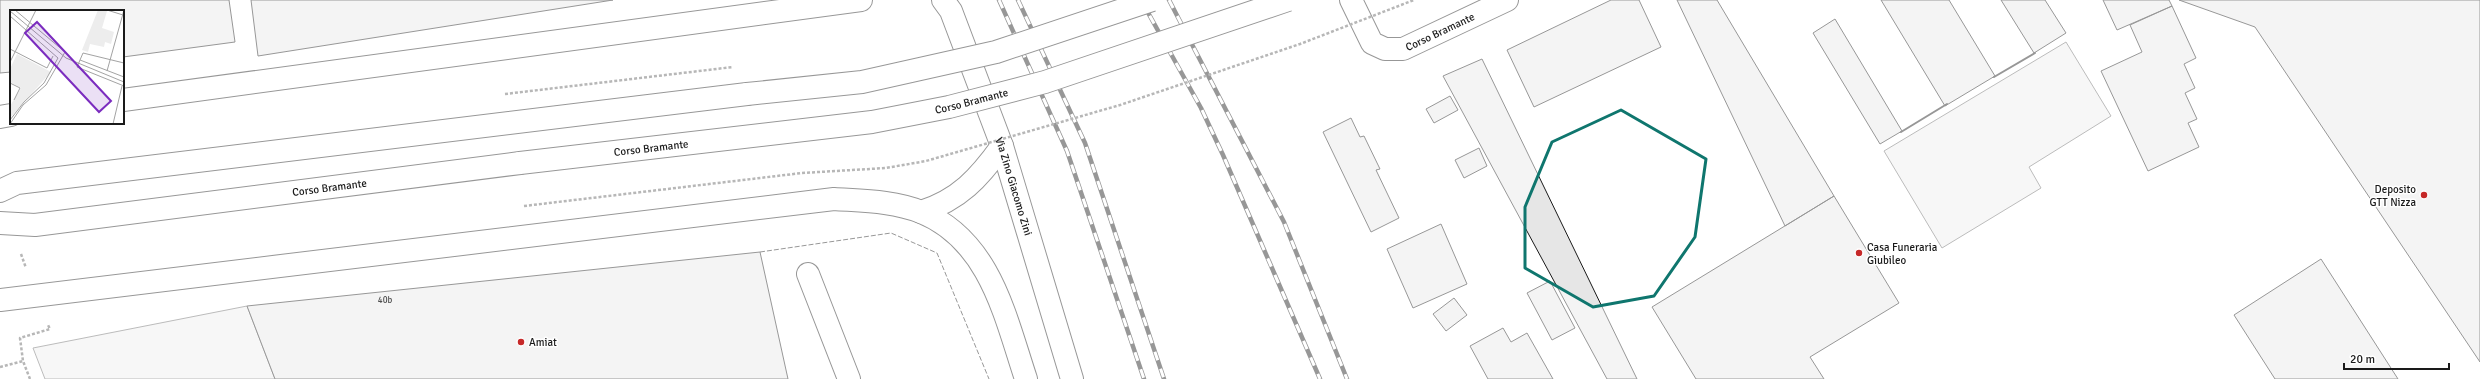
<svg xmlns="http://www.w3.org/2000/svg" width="2480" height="379" font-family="Signika,sans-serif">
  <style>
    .built { fill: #ededed; stroke: #6a6a6a }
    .building { fill: #e6e6e6; stroke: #1a1a1a }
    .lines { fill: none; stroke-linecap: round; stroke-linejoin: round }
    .minor-casing { stroke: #1a1a1a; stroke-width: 24 }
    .major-casing { stroke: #1a1a1a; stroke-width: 24 }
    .path { stroke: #5f5f5f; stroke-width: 2.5; stroke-dasharray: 3 2; stroke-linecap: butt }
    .minor { stroke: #fff; stroke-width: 22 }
    .major { stroke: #fff; stroke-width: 22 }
    .rail-casing { stroke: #1a1a1a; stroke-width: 4.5 }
    .rail { stroke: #fff; stroke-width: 3; stroke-dasharray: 9; stroke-linecap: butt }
    .major-bridge-casing { stroke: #1a1a1a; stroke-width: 24; stroke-linecap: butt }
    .path-bridge { stroke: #5f5f5f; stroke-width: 2.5; stroke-dasharray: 3 2; stroke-linecap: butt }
    .major-bridge { stroke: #fff; stroke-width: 22 }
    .fence { stroke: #1a1a1a; stroke-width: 1; stroke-dasharray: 5 2; stroke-linecap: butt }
    .wall { stroke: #1a1a1a; stroke-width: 2 }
    .marked { fill: none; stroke: #0f766e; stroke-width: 3; stroke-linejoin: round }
    .poi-dot { fill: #c62828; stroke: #fff; stroke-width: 1.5 }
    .labels { text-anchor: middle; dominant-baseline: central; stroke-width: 3; stroke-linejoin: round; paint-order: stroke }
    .number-label { font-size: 9px; fill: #4d4d4d }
    .street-label { font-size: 11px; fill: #1a1a1a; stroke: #fff }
    .poi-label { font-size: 11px; fill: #1a1a1a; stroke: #fff; text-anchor: start }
    .inset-road { fill: none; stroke: #a3a3a3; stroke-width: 1 }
    .view { fill: #7b2cbf; fill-opacity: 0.15; stroke: #7b2cbf; stroke-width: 2 }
    .inset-edge { fill: none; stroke: #1a1a1a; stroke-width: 2 }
  </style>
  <rect width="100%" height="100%" fill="#fff"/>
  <path class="built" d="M2066,42l45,74 -82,51 12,21 -99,60 -58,-97z
    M247,306l28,73h-230l-12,-31z"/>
  <path class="building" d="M0,0h229l6,42 -112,15v-46h-112v61l-11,1z
    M251,0h362l-355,56z
    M1611,0h28l22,47 -127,60 -27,-57z
    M1677,0h40l117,196 -49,30z
    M1881,0h68l46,76 -50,30z
    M2001,0h44l21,33 -32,20z
    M2103,0h66l3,6 -55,24z
    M2179,0h301v362l-225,-335z
    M2172,6l24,52 -12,6 11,24 -10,5 12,26 -9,4 11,24 -51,24 -47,-100 41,-19 -12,-27z
    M1835,19l67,112 -22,13 -67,-111z
    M1482,59l155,320h-30l-164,-303z
    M1450,96l8,14 -24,13 -8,-14z
    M1351,118l9,19 4,-1 16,33 -4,1 23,48 -28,14 -48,-100z
    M1479,148l8,18 -23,12 -9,-18z
    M1834,196l65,107 -89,54 14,22h-128l-44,-72z
    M1441,224l26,60 -54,24 -26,-59z
    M760,252l28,127h-513l-28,-73z
    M2321,259l77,120h-123l-41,-64z
    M1550,281l25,47 -23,12 -25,-47z
    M1454,298l13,17 -21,16 -13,-17z
    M1503,328l8,14 16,-9 26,46h-65l-18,-33z"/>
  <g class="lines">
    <defs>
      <g id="minor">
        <path id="s1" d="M943,0l8,11 51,135 70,233"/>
        <path id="s2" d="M1351,0l21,43 13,6h18l104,-49"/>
        <path d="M123,100l738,-100"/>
        <path d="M0,117l11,-2"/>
        <path d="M921,212c38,-12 58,-34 81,-66"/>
        <path d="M808,274l41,105"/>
        <path d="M0,300l834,-101c29,2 60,2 87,13 69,28 84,104 105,167"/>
      </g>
      <g id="major">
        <path d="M0,191l17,-8 730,-89"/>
        <path id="s3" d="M0,223l35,2 485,-62"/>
      </g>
    </defs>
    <use href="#minor" class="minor-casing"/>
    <use href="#major" class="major-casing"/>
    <path class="path" d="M21,254l5,14
      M0,367l23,-6
      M30,379l-7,-18 -3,-23 30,-9 -2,-4"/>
    <use href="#minor" class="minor"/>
    <use href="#major" class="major"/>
    <defs>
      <path id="rail" d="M999,0l68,151 77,228
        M1018,0l67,143 79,236
        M1141,0l60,108 22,47 97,224
        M1169,0l115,222 63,157"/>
    </defs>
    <use href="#rail" class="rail-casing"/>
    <use href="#rail" class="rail"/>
    <defs>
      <g id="major-bridge">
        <path d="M747,94l115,-12 134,-30 156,-52"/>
        <path id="s4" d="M520,163l352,-41 77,-15 96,-25 243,-82"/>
      </g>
    </defs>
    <use href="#major-bridge" class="major-bridge-casing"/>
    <path class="path-bridge" d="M505,94l228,-27
      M524,206l278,-33 84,-5 40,-7 194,-56 180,-61 114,-44"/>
    <use href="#major-bridge" class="major-bridge"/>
    <path class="fence" d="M760,252l131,-19 46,20 52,126"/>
    <path class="wall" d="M1994,77l41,-24
      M1901,132l46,-28"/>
  </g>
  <path d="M0 0H2480V379H0ZM1621,110l85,49 -11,78 -41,59 -61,11 -68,-39v-61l27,-65z" fill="#fff" fill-opacity=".55" fill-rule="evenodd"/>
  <path class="marked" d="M1621,110l85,49 -11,78 -41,59 -61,11 -68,-39v-61l27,-65z"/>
  <g class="poi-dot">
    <circle cx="2424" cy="195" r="4"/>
    <circle cx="1859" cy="253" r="4"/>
    <circle cx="521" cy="342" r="4"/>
  </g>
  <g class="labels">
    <g class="number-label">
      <text x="385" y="300">40b</text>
    </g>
    <g class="street-label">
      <text stroke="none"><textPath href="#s2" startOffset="121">Corso Bramante</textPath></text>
      <text stroke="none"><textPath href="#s4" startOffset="456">Corso Bramante</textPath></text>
      <text stroke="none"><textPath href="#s4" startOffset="132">Corso Bramante</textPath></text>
      <text stroke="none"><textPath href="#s3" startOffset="332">Corso Bramante</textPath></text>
      <text stroke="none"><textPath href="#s1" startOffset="200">Via Zino Giacomo Zini</textPath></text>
    </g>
    <g class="poi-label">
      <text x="2416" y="189" text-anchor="end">Deposito<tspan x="2416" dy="13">GTT Nizza</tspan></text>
      <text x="1867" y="247">Casa Funeraria<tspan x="1867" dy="13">Giubileo</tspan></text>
      <text x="529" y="342">Amiat</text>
    </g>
  </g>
  <g transform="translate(10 10)">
    <rect width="114" height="114" fill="#fff"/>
    <path d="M88,0l9,1 -5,17 12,4 -3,12 -6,-2 -1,5 -14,-3 -2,8 -6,-2zM7,44l34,18 -41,46v-12l11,-18 -11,-6v-13z" fill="#ededed"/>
    <path class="inset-road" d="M97,0l16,5M0,1l56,47 58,24M0,6l48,42M0,39l37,19 6,-12M70,50l44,17M0,52l26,-52M114,53l-41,-10 -6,14 47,19M97,61l17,-61M0,73l10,5 -6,12M0,110l14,-18 20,-19 14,-25M0,114l13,-19 23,-20 19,-33 -50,-42M103,114l9,-38"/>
    <path class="view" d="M27,12l74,79 -12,11 -74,-79z"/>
    <rect width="114" height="114" class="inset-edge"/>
  </g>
  <path d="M2344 363v6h105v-6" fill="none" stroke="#1a1a1a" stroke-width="2"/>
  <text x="2350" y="363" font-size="12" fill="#1a1a1a" stroke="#ffffff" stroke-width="3" paint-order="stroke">20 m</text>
</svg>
